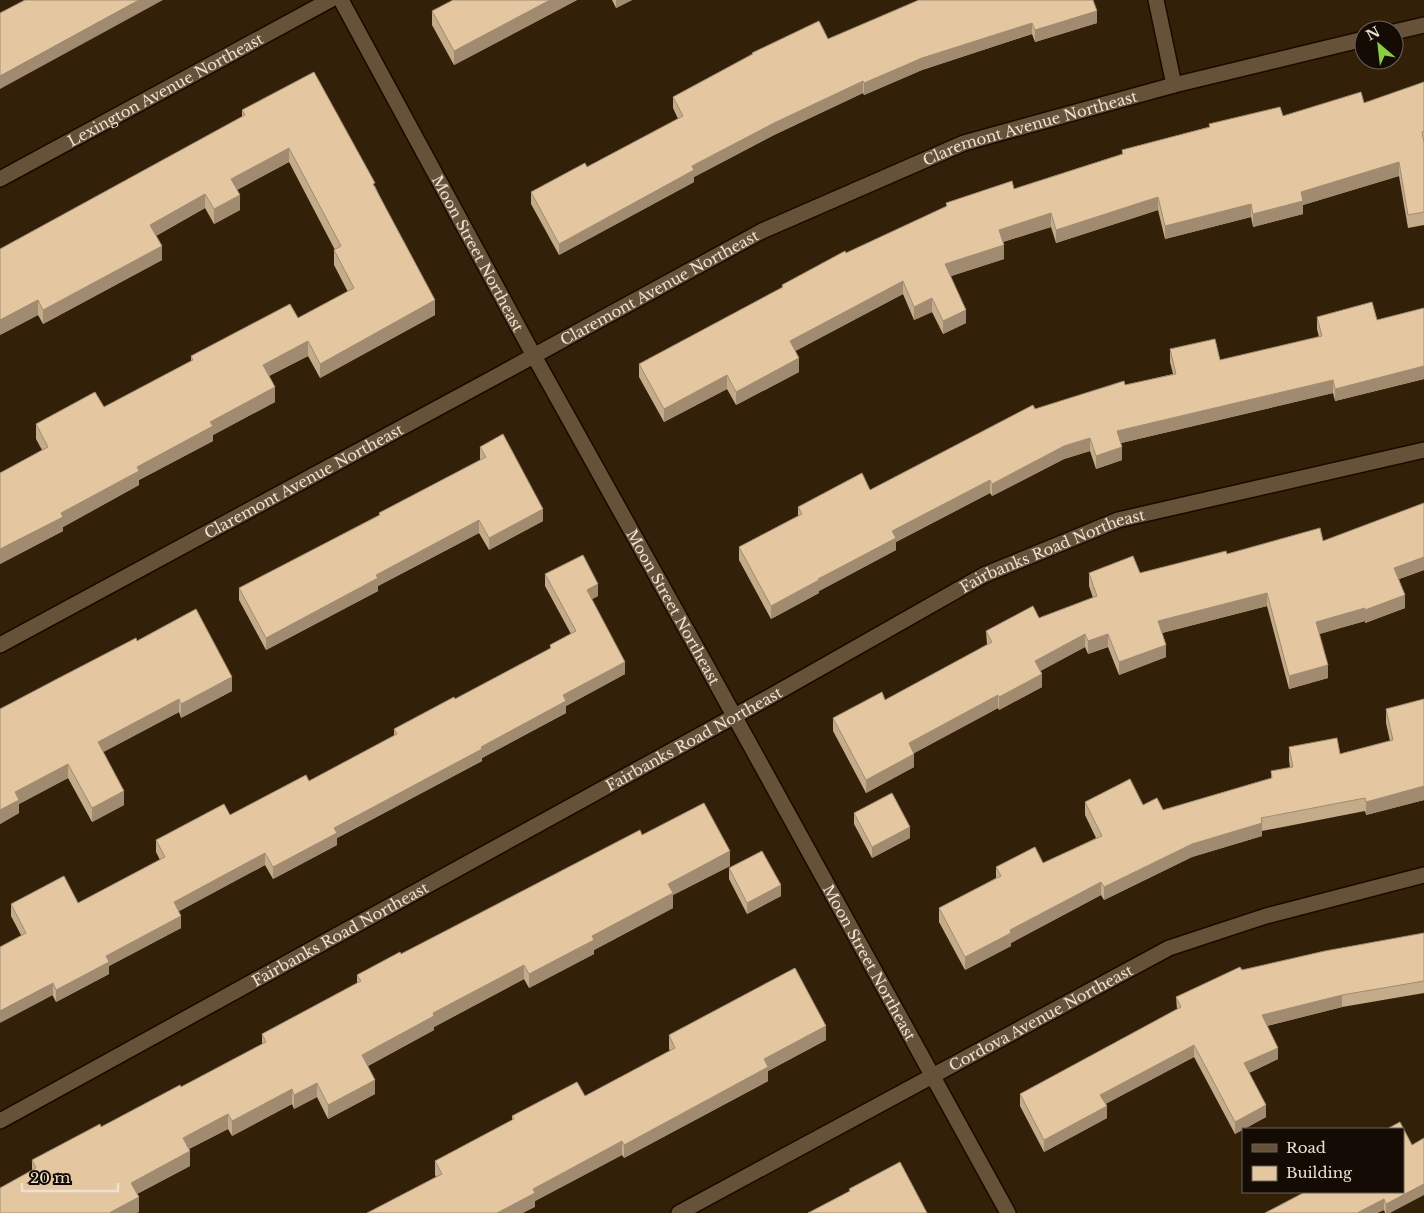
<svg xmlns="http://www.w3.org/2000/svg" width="1424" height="1213" font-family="'Libre Baskerville',serif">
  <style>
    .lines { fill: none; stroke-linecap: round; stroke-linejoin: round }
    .minor-casing { stroke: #190a00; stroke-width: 18 }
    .minor { stroke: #655239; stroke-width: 15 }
    .wall { fill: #c4ab8a }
    .shaded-wall { fill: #a08b70 }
    .building { fill: #e4c7a0; stroke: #a08b70 }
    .labels { text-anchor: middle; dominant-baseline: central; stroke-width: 5; stroke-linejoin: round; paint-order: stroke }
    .street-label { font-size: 15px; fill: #ece1d3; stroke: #140c04 }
  </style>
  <rect width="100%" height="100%" fill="#322108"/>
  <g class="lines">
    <defs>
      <g id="minor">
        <path id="s1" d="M341,0l193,356 176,316 298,541"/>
        <path d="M1156,0l18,85"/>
        <path d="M1394,32l30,-7"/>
        <path id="s2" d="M0,179l330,-179"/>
        <path id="s3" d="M0,645l495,-268 267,-146 202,-88 210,-58 190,-46"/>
        <path id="s4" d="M0,1121l771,-425 213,-121 134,-55 306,-70"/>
        <path id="s5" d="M679,1213l490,-265 97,-32 158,-41"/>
      </g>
    </defs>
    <use href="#minor" class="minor-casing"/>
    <use href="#minor" class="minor"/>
  </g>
  <path class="wall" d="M577,0l-123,65 -22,-40v-14z
    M612,0h20l-16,8z
    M919,0l178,23 -62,19 -3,-8 -110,36 -58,25 -1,-2 -89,42 -80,42v5l-135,73 -28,-51v-12l56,-25 91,-48 -5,-11v-11l79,-43v-1l76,-14z
    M1424,82v143l-16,3 -9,-52 -96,29v9l-50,13 -2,-10 -86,22 -7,-29 -102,33 -5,-16 -48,15 1,17 -53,17 15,47 -23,11 -11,-22 -18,8 -11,-26 -108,57 4,21 -63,33 -9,-16 -63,33 -25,-45v-13l143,-76v-3l64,-32 100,-46v-4l68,-14 108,-35v-4l87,-23v-3l74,-8 81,-13z
    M242,110l133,76 60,129 -115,63 -12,-22 -39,20 6,26 -62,33v6l-74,39v5l-76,42v4l-63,33v-91l42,-23 -6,-11v-15l68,-17 87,-46v-5l107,-38 50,-26 -14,-27v-15h1l-46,-88 -52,28 3,20 -26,14 -9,-16 -49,28 6,24 -119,64 -5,-9 -38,20 242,-218z
    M1424,308v71l-89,22 -2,-8 -212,50 1,17 -26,9 -6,-18 -26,8 -72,37 -2,-3 -94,49v8l-77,41v2l-48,26 -32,-59v-13l59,-31v-9l72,-17 165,-81 90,-24 48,-11 -3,-12v-13l50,11 99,-23 -2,-8v-12l60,3z
    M480,447l63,74 -54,29 -10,-17 -101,53v5l-112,59 -27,-50v-12l140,-73v-2l101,-53z
    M1424,503v67l-25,9 6,29 -40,15v-2l-46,13 9,44 -39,11 -22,-83 -105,27 4,24 -47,18 -11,-28 -20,7 -3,-7 -45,24 2,16 -43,23 -1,-2 -84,45v14l-48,26 -33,-62v-13l52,-18 102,-55 -1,-14 53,-13 54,-20 -4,-12v-13h51l87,-19 96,-13z
    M545,574l53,22 -6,3 33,75 -59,32v7l-84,45v3l-145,77v7l-64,34 -8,-14 -86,46 2,17 -72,38v8l-53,28 -45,-86v-12l67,-1 82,-43 -4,-8v-12l74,-25 79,-34 85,-45v-7l61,-30 95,-50v-4l21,-11 -26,-48z
    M137,641l95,50 -51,27 -2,-6 -76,40 21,53 -32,17 -24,-44 -49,26v9l-19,11v-115z
    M1424,699v101l-58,15 -1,-4 -103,20v5l-70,21 -88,43 -3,-5 -90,48v3l-46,24 -26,-48v-14l57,-30v-11l47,-4 53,-25 -11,-23v-13l58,3 20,5 108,-32v-7l19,-3 -1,-8v-13l51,7 50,-13 -4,-18v-14z
    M854,813l56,25 -38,20 -18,-34z
    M642,835l88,31 -57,29v13l-79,42v4l-65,34 -5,-9 -90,48v3l-66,36 7,28 -47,25 -11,-22 -23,12 -2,-5 -60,32 -4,-7 -39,20 1,17 -53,28 2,18 -3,1h-136l32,-42v-11l69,-33 80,-40 81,-43v-10l95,-51v-8l44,-21z
    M729,868l52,28 -34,18 -18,-35z
    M1424,933v60l-82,14 -75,19 11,33 -29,14 17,44 -31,17 -41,-77 -89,47 2,14 -63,34 -24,-46v-12l157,-85 -1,-12 66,-27z
    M669,1035l157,5 -58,31v10l-144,77 -2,-3 -87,46v6l-99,-30 -1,-2v-14l77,-41v-4l73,-20 85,-45 -1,-2z
    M1403,1192l-13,21h-5l-1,-3 -7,3h-112z"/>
  <path class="shaded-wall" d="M139,0h24l-163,89v-13z
    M550,0h27l-123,65v-14z
    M616,0h16l-16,8z
    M1097,11v12l-62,19v-12z
    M1032,23v11l-110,36 -58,25v-12l58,-25z
    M863,81v12l-89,42 -80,42v5l-135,73v-11l133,-78 82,-43z
    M289,148v14l-58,31v-14z
    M1399,162v14l-96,29v9l-50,13v-13l48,-22z
    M205,194v14l-55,31v-14z
    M240,195v15l-26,14v-15z
    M1158,197v13l-102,33v-13z
    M1251,204v13l-86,22v-13z
    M1051,213v14l-52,16v-13z
    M1004,245v14l-59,19v-14z
    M162,246v14l-119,64v-14z
    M903,281v13l-113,60v-13z
    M932,298v14l-18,8v-13z
    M38,300v15l-38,20v-15z
    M435,300v15l-115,63v-14z
    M966,310v13l-23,11v-13z
    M308,341v15l-45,23v-14z
    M799,358v14l-63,33v-13z
    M1424,366v13l-89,22v-12z
    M727,375v14l-63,33v-13z
    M1333,380v13l-216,51v-13z
    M275,387v15l-62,33v6l-74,39v5l-76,42v4l-63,33v-15l61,-36 149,-91z
    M1090,438v13l-26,8 -72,37v-12l72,-38z
    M1122,447v13l-26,9v-13z
    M990,480v13l-94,49v8l-77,41v2l-48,26v-13l47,-27 74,-48z
    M543,509v12l-54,29v-12z
    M479,520v13l-101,53v5l-112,59v-12l110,-63z
    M1424,557v13l-30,11v-13z
    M598,584v12l-11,6v-12z
    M1267,593v13l-109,28v-13z
    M1405,595v13l-40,15v-13z
    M1365,608v13l-49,14v-13z
    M1085,634v13l-50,27v-13z
    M1108,634v13l-20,7v-13z
    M1166,645v12l-47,18v-13z
    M625,662v12l-59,32v7l-84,45v3l-145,77v7l-64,34v-12l61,-39 147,-81 82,-52z
    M1328,665v13l-39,11v-13z
    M1042,674v13l-43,23v-13z
    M232,677v14l-51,27v-14z
    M998,695v13l-89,48v-13z
    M179,699v13l-81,43v-13z
    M914,754v13l-48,26v-13z
    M68,764v14l-49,26v9l-19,11v-14l15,-18z
    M1424,786v14l-58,15v-13z
    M124,791v14l-32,17v-14z
    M1262,823v13l-70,21 -88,43v-13l88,-43z
    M910,827v11l-38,20v-11z
    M730,851v15l-57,29v13l-79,42v4l-65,34v-14l139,-90z
    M265,853v12l-91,49v-12z
    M1101,882v13l-90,48v3l-46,24v-13l45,-27z
    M781,885v11l-34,18v-11z
    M181,916v12l-72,38v8l-53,28v-12l50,-34z
    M524,965v14l-90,48v3l-72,39v-14l71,-42z
    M53,983v12l-53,28v-12z
    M1342,995v12l-80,20v-12z
    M826,1026v14l-58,31v10l-144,77v-13l140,-86z
    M1194,1045v12l-94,50v-12z
    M1278,1048v11l-34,16v-12z
    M375,1080v14l-47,25v-14z
    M317,1083v14l-23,12v-14z
    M292,1089v15l-60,32v-15z
    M1266,1105v12l-31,17v-12z
    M1107,1106v12l-63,34v-12z
    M228,1114v15l-45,23v-14z
    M622,1141v14l-87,46v6l-12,6h-26l36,-24z
    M190,1151v15l-59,31v-14z
    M1424,1184v11l-34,18h-4v-9z
    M139,1197v15l-3,1h-27z
    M1384,1199v11l-7,3h-20z"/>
  <path class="building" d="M25,0h114l-139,76v-63z
    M453,0h97l-96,51 -22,-40z
    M919,0h174l4,11 -62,19 -3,-7 -110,35 -58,25 -1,-2 -89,42 -82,43 2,4 -135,74 -28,-52 54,-29 2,4 96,-51 -10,-19 80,-43 -1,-1 67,-32 9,18z
    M314,72l61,111 -2,1 62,116 -115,64 -12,-23 -45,24 12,22 -65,35 3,4 -76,41 2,4 -78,42 2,4 -63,32v-76l48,-26 -12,-23 59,-32 9,15 89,-47 -2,-4 99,-52 8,14 56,-30 -20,-38 7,-4 -52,-98 -58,31 9,16 -26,14 -9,-15 -55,31 12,21 -119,64 -5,-10 -38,20v-71l245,-134 -3,-5z
    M1424,82v49l-2,1 2,11v69l-16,3 -9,-53 -98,30 2,9 -50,13 -2,-10 -86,22 -7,-29 -102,33 -5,-17 -52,17 5,15 -59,19 21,46 -23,11 -11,-23 -18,9 -11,-26 -113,60 9,17 -63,34 -9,-17 -63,34 -25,-45 144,-77 -1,-2 63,-34 1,2 101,-47 -1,-3 66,-22 2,8 109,-35 -1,-4 88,-23 -1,-3 71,-17 3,9 78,-24 3,11z
    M1372,302l5,18 47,-12v58l-89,23 -2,-9 -216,51 5,16 -26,9 -6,-18 -26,8 -72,38 -2,-4 -98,51 4,7 -78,41 1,1 -48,26 -32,-59 63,-33 -4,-7 64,-34 8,17 163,-85 2,4 89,-28 1,4 51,-11 -6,-25 45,-10 5,21 102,-24 -5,-19z
    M503,434l40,75 -54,29 -10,-18 -103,55 2,3 -112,60 -27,-50 141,-73 -1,-2 107,-56 -6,-10z
    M1424,503v54l-30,11 11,27 -40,15v-2l-49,14 12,43 -39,11 -22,-83 -109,28 8,24 -47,17 -11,-28 -20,7 -3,-7 -50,27 7,13 -43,23 -1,-2 -89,48 5,11 -48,26 -33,-62 49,-26 3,8 107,-58 -6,-11 47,-25 6,12 58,-22 -8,-23 44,-17 7,17 86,-22 1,3 93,-26 3,13z
    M583,555l15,29 -11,6 38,72 -62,33 3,6 -85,46 1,2 -148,79 3,5 -64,34 -8,-14 -91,49 7,14 -75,40 3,6 -53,28 -3,-7 -53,28v-64l26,-14 -15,-29 53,-28 14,27 87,-46 -9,-17 68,-36 6,11 76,-40 3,6 88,-47 -3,-5 60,-32 1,2 96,-51 -1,-3 26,-14 -31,-57z
    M196,609l36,68 -51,27 -2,-5 -81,43 26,49 -32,17 -24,-44 -53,28 4,8 -19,10v-101l57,-30 79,-41 1,3z
    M1424,699v87l-58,16 -1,-4 -104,20 1,5 -70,21 -88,43 -3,-5 -91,48 1,3 -46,24 -26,-49 62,-32 -5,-9 39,-20 8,16 59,-27 -17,-34 45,-23 13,26 14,-7 6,12 109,-32 -1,-7 22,-4 -4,-20 48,-9 3,16 53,-14 -7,-31z
    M892,793l18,34 -38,20 -18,-34z
    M704,803l26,48 -62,33 5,9 -81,43 2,4 -65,34 -5,-9 -91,48 1,3 -72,39 13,25 -47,25 -11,-22 -23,12 -2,-6 -60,32 -4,-7 -45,24 7,13 -59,32 8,14 -30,16h-109v-25l36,-20 -4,-8 68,-36 1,3 79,-42 1,2 85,-45 -4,-8 99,-53 -4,-6 43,-23 1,2 239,-124 2,5z
    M762,851l19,34 -34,18 -18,-35z
    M1424,933v48l-82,14 -80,20 16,33 -34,15 22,42 -31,17 -41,-77 -94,50 7,11 -63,34 -24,-46 161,-87 -5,-10 64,-30 2,3 83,-19z
    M795,968l31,58 -62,33 4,8 -144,78 -2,-4 -89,48 2,4 -38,20h-130l75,-39 -7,-13 79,-42 -2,-3 65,-34 8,14 90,-48 -6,-13z
    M1400,1122l12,23 12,-7v46l-38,20 -2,-5 -27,14h-92l40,-21h98v-63h-16z
    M900,1162l27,51h-119l42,-22 -1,-2z"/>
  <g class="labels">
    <g class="street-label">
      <text stroke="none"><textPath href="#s2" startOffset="188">Lexington Avenue Northeast</textPath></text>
      <text stroke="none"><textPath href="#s3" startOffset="1155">Claremont Avenue Northeast</textPath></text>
      <text stroke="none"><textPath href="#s1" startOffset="288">Moon Street Northeast</textPath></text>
      <text stroke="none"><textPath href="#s3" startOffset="750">Claremont Avenue Northeast</textPath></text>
      <text stroke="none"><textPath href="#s3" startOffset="345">Claremont Avenue Northeast</textPath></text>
      <text stroke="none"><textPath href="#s4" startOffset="1198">Fairbanks Road Northeast</textPath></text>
      <text stroke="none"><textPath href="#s1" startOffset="692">Moon Street Northeast</textPath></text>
      <text stroke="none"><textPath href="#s4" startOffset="792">Fairbanks Road Northeast</textPath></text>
      <text stroke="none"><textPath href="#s4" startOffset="388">Fairbanks Road Northeast</textPath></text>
      <text stroke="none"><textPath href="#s1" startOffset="1098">Moon Street Northeast</textPath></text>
      <text stroke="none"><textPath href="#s5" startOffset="411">Cordova Avenue Northeast</textPath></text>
    </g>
  </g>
  <rect x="1242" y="1128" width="162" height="65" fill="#140c04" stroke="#6a6157"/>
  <rect x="1252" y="1144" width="25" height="8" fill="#655239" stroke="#6a6157"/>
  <text x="1286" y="1153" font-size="15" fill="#ece1d3">Road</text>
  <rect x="1252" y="1166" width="25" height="15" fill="#e4c7a0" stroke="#6a6157"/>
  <text x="1286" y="1178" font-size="15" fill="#ece1d3">Building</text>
  <g transform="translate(1379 45) rotate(332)"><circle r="24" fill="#140c04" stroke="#6a6157"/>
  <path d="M0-4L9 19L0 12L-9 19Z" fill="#8bce46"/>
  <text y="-8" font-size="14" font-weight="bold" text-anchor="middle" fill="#ece1d3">N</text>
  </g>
  <path d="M22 1183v8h96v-8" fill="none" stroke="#ece1d3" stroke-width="2.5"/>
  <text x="30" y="1183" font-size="15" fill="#ece1d3" stroke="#140c04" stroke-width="4" paint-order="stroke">20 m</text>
</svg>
